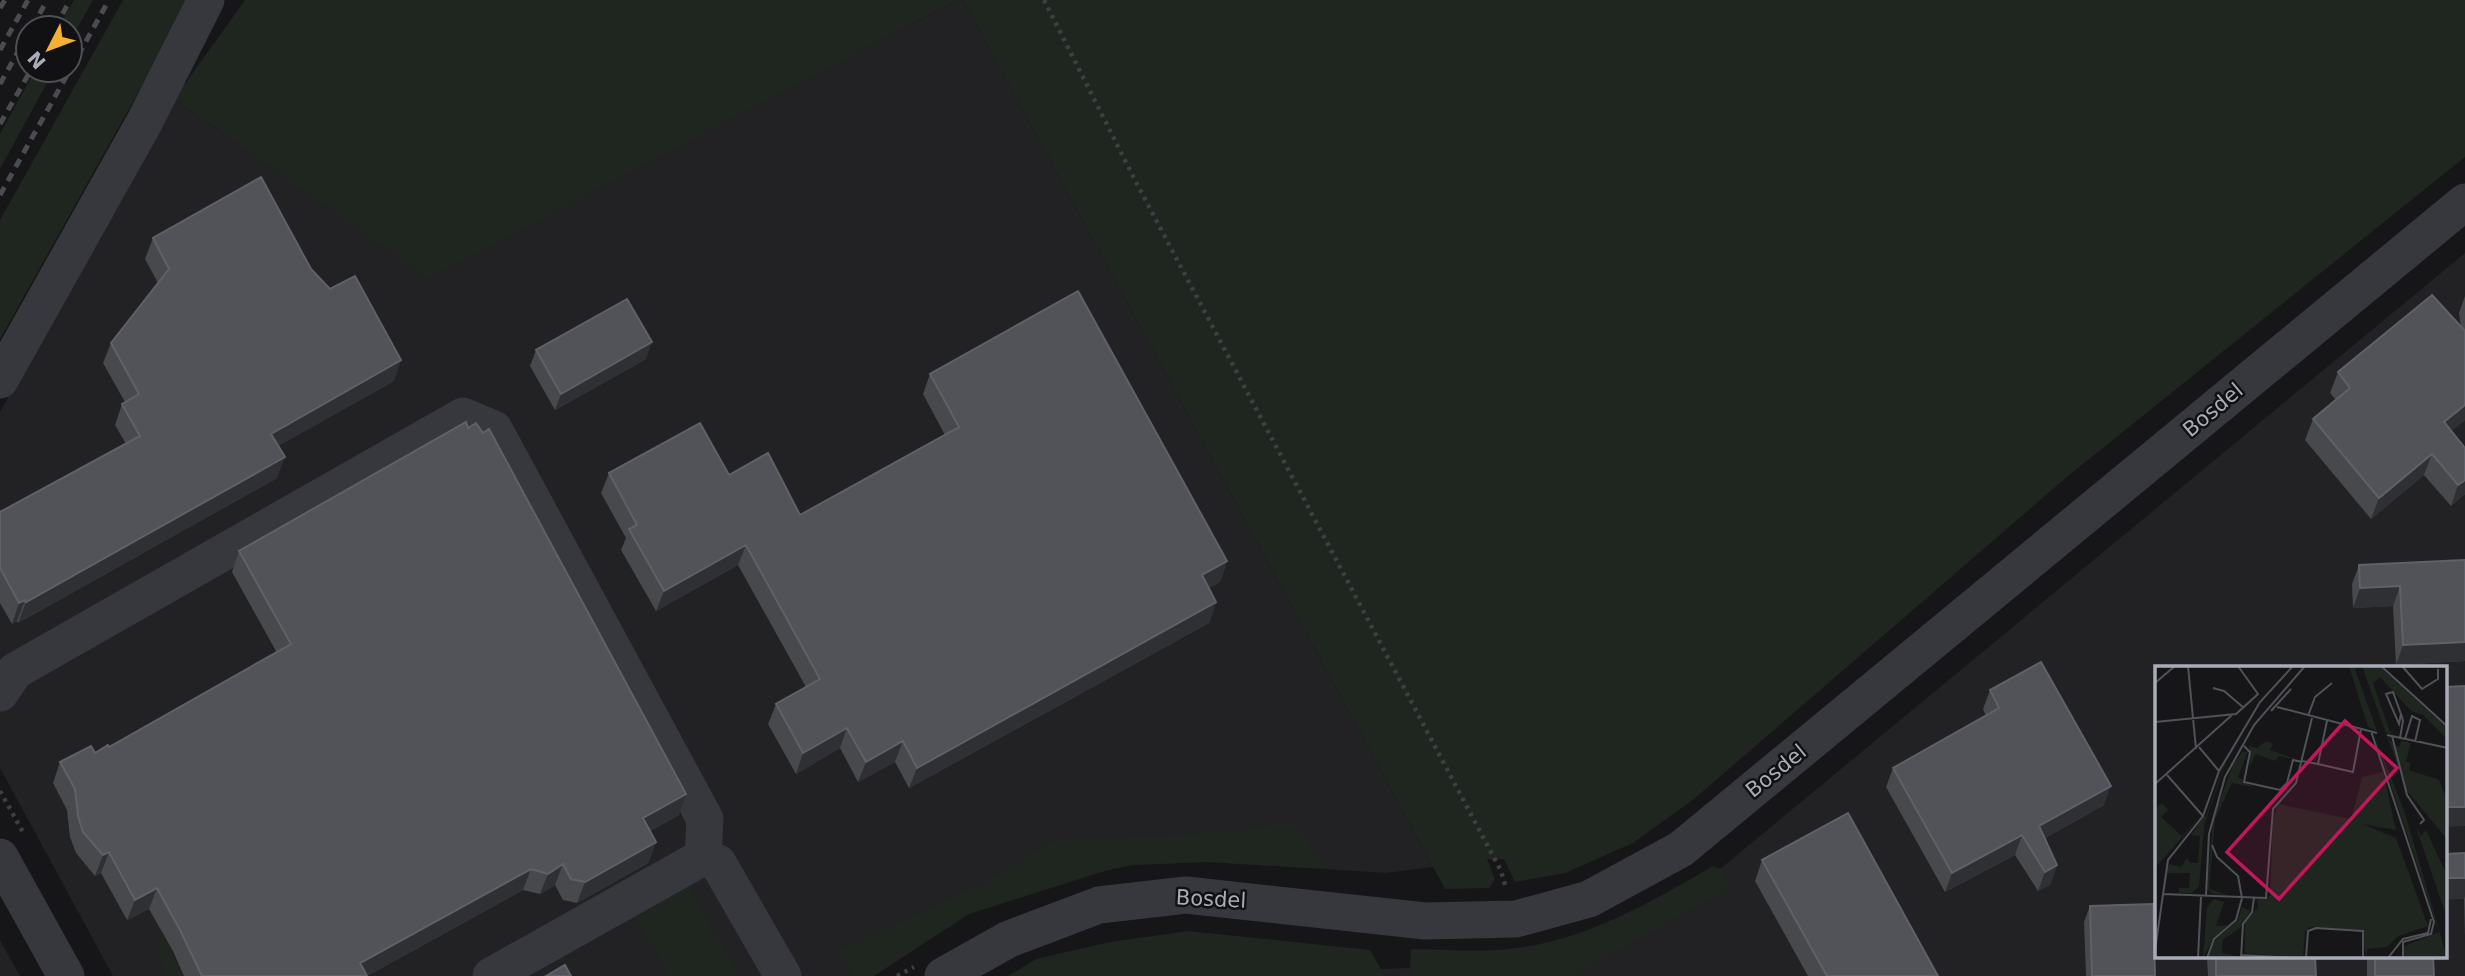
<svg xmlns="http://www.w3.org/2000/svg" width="2465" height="976" font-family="'DejaVu Sans',sans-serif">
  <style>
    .built { fill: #222225; fill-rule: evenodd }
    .green { fill: #1e261f }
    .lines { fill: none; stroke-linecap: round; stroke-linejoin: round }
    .path { stroke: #3d3f44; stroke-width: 4.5; stroke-dasharray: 3.5 5; stroke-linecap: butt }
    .minor { stroke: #37383d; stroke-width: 37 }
    .rail { stroke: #4a4c52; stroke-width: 5; stroke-dasharray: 9 7; stroke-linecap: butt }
    .wall { fill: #47494d }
    .shaded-wall { fill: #2f3033 }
    .building { fill: #525359; stroke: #5f6168; stroke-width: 2 }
    .labels { text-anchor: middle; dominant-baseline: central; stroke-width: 5; stroke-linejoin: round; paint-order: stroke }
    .street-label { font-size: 21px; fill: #a8adb8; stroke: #111113 }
    .inset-road { fill: none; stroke: #505258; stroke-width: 2 }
    .view { fill: #c2185b; fill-opacity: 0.15; stroke: #c2185b; stroke-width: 3.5 }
    .inset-edge { fill: none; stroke: #a8adb8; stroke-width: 3.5 }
  </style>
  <rect width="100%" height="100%" fill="#161618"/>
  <path class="built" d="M958,0h5l470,867 -47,6 -179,-11 -75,3 -82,18 -81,31 -106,62h-750l-113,-208v-356l174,-313 254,179z
    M2465,253v723h-1080l-4,-7 158,-6 175,-89zM2157,668h289v289h-289z
    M0,940l20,36h-20z"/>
  <path class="green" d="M74,0h19l-23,41v-13h-12z
    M123,0h67l-190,339v-119z
    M245,0h713l-530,279 -254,-180z
    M963,0h1502v157l-397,319 -374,323 -61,44 -68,30 -50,9 -11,-23h-17l8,20 -6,9 -44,1z
    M35,70h19l-54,99v-35z
    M1293,823l36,46 -122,-7 -75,3 -24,5 -139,44 -95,62h-19l-17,-25 141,-66 74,-44 173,-9z
    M1713,866l7,3 10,19 -158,88h-158l-4,-7 1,-20c28,0 57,3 85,1 80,-4 150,-45 217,-84z
    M687,884l52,92h-70l-35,-60z
    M1189,931l181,19 15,26h-377l28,-17 74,-17z
    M164,935l19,41h-18l-6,-22 1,-15z"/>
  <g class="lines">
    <path class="path" d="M1044,0l93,184 364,687 5,17
      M0,791l24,43
      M897,976l17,-9"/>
    <path class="minor" d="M0,380l145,-259 61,-121
      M0,693l15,-22 448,-255 31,13 211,390 -2,38
      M0,857l66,119
      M491,976l212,-119 15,6 65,113
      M943,976l66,-37 90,-34 87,-10 239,26 91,-2 73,-20 92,-50 784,-647"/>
    <path class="rail" d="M0,8l5,-8
      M32,28l15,-28
      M55,28l15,-28
      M0,50l28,-50
      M0,84l28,-50
      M0,124l31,-54
      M0,195l109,-195"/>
  </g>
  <path class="wall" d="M153,238l158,31 83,112 -116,65 -1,32 -259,145 -1,-2 -5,3 -12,-21v-91l126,-68 -11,-19 7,-21 3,-2 -22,-39 8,-20 47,-60 -13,-24z
    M2465,296v124l-14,11 14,63 -14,12 -27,-31 -53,44 -66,-79 8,-21 23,-19 -6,-7 8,-21 123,-45 -2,-14z
    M536,350l110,9 -91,51 -25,-44z
    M930,374l297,187 -7,21 -11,6 7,14 -7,21 -300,165 -14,-26 -37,20 -18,-34 -44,26 -28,-50 8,-20 30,-17 -68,-122 -82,46 -35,-61 5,-12 -25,-45 8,-20 120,2 71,40 145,-80 -22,-41z
    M468,428l211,387 -29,16 6,11 -8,21 -71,40 -14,-3 -8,-15 -15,9 -17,-4 -156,86h-183l-11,-25 -24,-42 -22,11 -26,-47 -6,3 -19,-23 -6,-16 -3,-27 -14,-27 7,-21 35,-9 14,-6 168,-94 -45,-81 7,-21z
    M2465,560v101l-69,4 -3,-59 -40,2 -1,-24 7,-19z
    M1990,690l114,115 -59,33 12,27 -7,20 -12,6 -23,-36 -70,37 -59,-105 7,-19 93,-52 -3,-7z
    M2465,853v85l-1,-39z
    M1762,860l176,116h-130l-53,-95z
    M2090,906l65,70h-69l-2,-54z
    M2207,957h108l1,19h-108z
    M2367,957h66l1,19h-67z"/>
  <path class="shaded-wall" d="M652,342l-6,17 -91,51 6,-16z
    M401,360l-7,21 -130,73 7,-20z
    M2465,405v15l-28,23 7,-21z
    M2432,454l-8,21 -53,44 8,-21z
    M285,457l-8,21 -259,145 8,-21z
    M2465,480v14l-14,12 7,-21z
    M746,545l-8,20 -82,46 8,-20z
    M1227,561l-7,21 -25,14 7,-21z
    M2400,586l-7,20 -40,2 7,-20z
    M25,600l-8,21 -5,3 7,-21z
    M1216,602l-7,21 -300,165 8,-20z
    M2465,642v19l-69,4 7,-20z
    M847,728l-7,20 -44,26 7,-21z
    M903,741l-8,21 -37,20 8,-20z
    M2111,786l-7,19 -72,40 7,-19z
    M686,794l-7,21 -44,24 8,-21z
    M2446,807h19v19l-19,1z
    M2022,835l-7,20 -70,37 7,-19z
    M656,842l-8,21 -71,40 8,-21z
    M109,852l-8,21 -6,3 8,-21z
    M563,864l-8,21 -15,9 8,-20z
    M2057,865l-7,20 -12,6 7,-19z
    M531,869l-8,21 -156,86 -7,-13z
    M2446,878h19v18l-1,3h-18z
    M157,888l-8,21 -22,11 8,-20z"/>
  <path class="building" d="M261,177l50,92 19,20 25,-13 46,84 -130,74 14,23 -259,145 -1,-2 -6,3 -19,-35v-56l140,-76 -18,-32 17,-10 -28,-51 58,-74 -16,-31z
    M1078,291l149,270 -25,14 14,27 -299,166 -14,-27 -37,21 -19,-34 -44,25 -27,-49 44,-25 -74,-134 -82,46 -35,-62 8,-4 -28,-52 91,-50 29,52 39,-22 32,62 159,-88 -29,-53z
    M2432,295l33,36v74l-21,17 21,26v32l-7,5 -26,-31 -53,44 -66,-79 37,-31 -12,-16z
    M627,299l25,43 -91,52 -25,-44z
    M466,422l2,6 8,-5 7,10 6,-4 197,365 -43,24 13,24 -71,40 -14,-3 -8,-15 -15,10 -17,-5 -171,94 7,13h-165l-22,-46 -23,-42 -22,12 -26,-48 -6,3 -20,-23 -5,-16 -3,-27 -15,-27 31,-16 4,7 13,-8 1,2 182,-103 -52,-93z
    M2465,560v82l-62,3 -3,-59 -40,2 -1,-23z
    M2041,662l70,124 -72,40 18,39 -12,7 -23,-37 -70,38 -59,-105 106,-60 -9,-18z
    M2465,686v121h-19v-120z
    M1848,813l90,163h-111l-65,-116z
    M2465,853v25h-19v-24z
    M2153,904l2,72h-63l-2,-70z
    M2216,957h99l1,19h-100z
    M2375,957h58l1,19h-59z
    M565,965l6,11h-25z"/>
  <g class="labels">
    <g class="street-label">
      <text transform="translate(2213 410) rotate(-40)">Bosdel</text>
      <text transform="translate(1776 771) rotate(-39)">Bosdel</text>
      <text transform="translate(1211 899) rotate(3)">Bosdel</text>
    </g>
  </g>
  <g transform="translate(2155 666)">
    <rect width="292" height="292" fill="#161618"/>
    <path d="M194,0h5l23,65 -9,-4zM207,0h17l68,62v11l-24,-24 -12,-4 -31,-34 -7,6 17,49 8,2 -12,-1zM110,31l-39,65 -21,61v-5l-6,68 -7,7h-13v-5h10l1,-15h-24l3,-9 12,3 6,-9 3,5h8l2,-27 -9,-1 13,-19 2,1 19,-55zM219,68l31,79 42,145h-42l-3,-11 37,-15zM232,70l8,10 4,1 2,-6 -8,-2 18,4 -5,18 5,2 -2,7 30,10 8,19v40l-40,-48zM111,75l7,3 -3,6 29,10 -20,-4 -4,5 -19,-7 -6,12 -1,-20 8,2zM93,85l-10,26 15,10 -21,-4 -17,36 -6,70 19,6 -15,-1 -6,-5 6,-70 20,-54 9,-13zM228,106l13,58 -34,-6 34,14 32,88 -30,10 -11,11 -20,2 -1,9 -4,-28 -52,-3 -5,5 -2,26 -58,-5v-30l13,-16 -1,-7 13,-4 3,-76 5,-16 73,15 11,-42zM7,137l6,7 -7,7 21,19 19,-20 -46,52v-60zM261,161l5,9 5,-6 21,45v43zM59,233l10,3 -8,24 12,-1 -15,14 -10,19 4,-51zM87,241l8,4 -9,16 -18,13 -1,13 15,3 -29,2 4,-15 26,-23z" fill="#1e261f"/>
    <path class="inset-road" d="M33,0l8,83M226,0l67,61M247,0l20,23 16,-10v-10M0,17l20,-17M58,22l11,3 20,17M122,41l100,26M116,45l20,-22M153,50l7,-19 17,-14M0,56l81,-8 22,-20 -20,-28M216,65l63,191 -3,12 -28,8v16M232,69l61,13M237,70l15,59 17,25 -4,4M245,72l3,-17 -1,-4 -9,-25 -7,2 13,30 2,-10M250,73l7,-23 8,4 -5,22M89,80l6,6 -6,30 36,8 7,-7 6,-23 9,2M44,81l20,24M147,95l16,3 9,-43M163,98l35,8 8,-43M12,109l36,41M0,118l77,-69M8,228l103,4 7,-89 23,-26 16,-65M51,229l3,-61 16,-57 29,-52 51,-59M0,284l13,-90 35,-44 16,-45 41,-69 33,-36M86,289l54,3M43,292l3,-61M52,292l7,-19 22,-19 6,-22 -4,-22 -21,-19 -5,-12M86,292l2,-34 9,-12 2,-14M151,292l2,-27 8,-3 47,3v27M233,292l15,-19 25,-6 3,-14"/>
    <path class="view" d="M190,55l52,47 -118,131 -52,-47z"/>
    <rect width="292" height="292" class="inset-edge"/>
  </g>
  <g transform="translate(49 49) rotate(228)"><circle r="33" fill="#111113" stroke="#4d4f55" stroke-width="2"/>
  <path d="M0-5L12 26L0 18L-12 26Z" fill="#f2b134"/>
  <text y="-10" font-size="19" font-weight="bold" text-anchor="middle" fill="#a8adb8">N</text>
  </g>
</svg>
